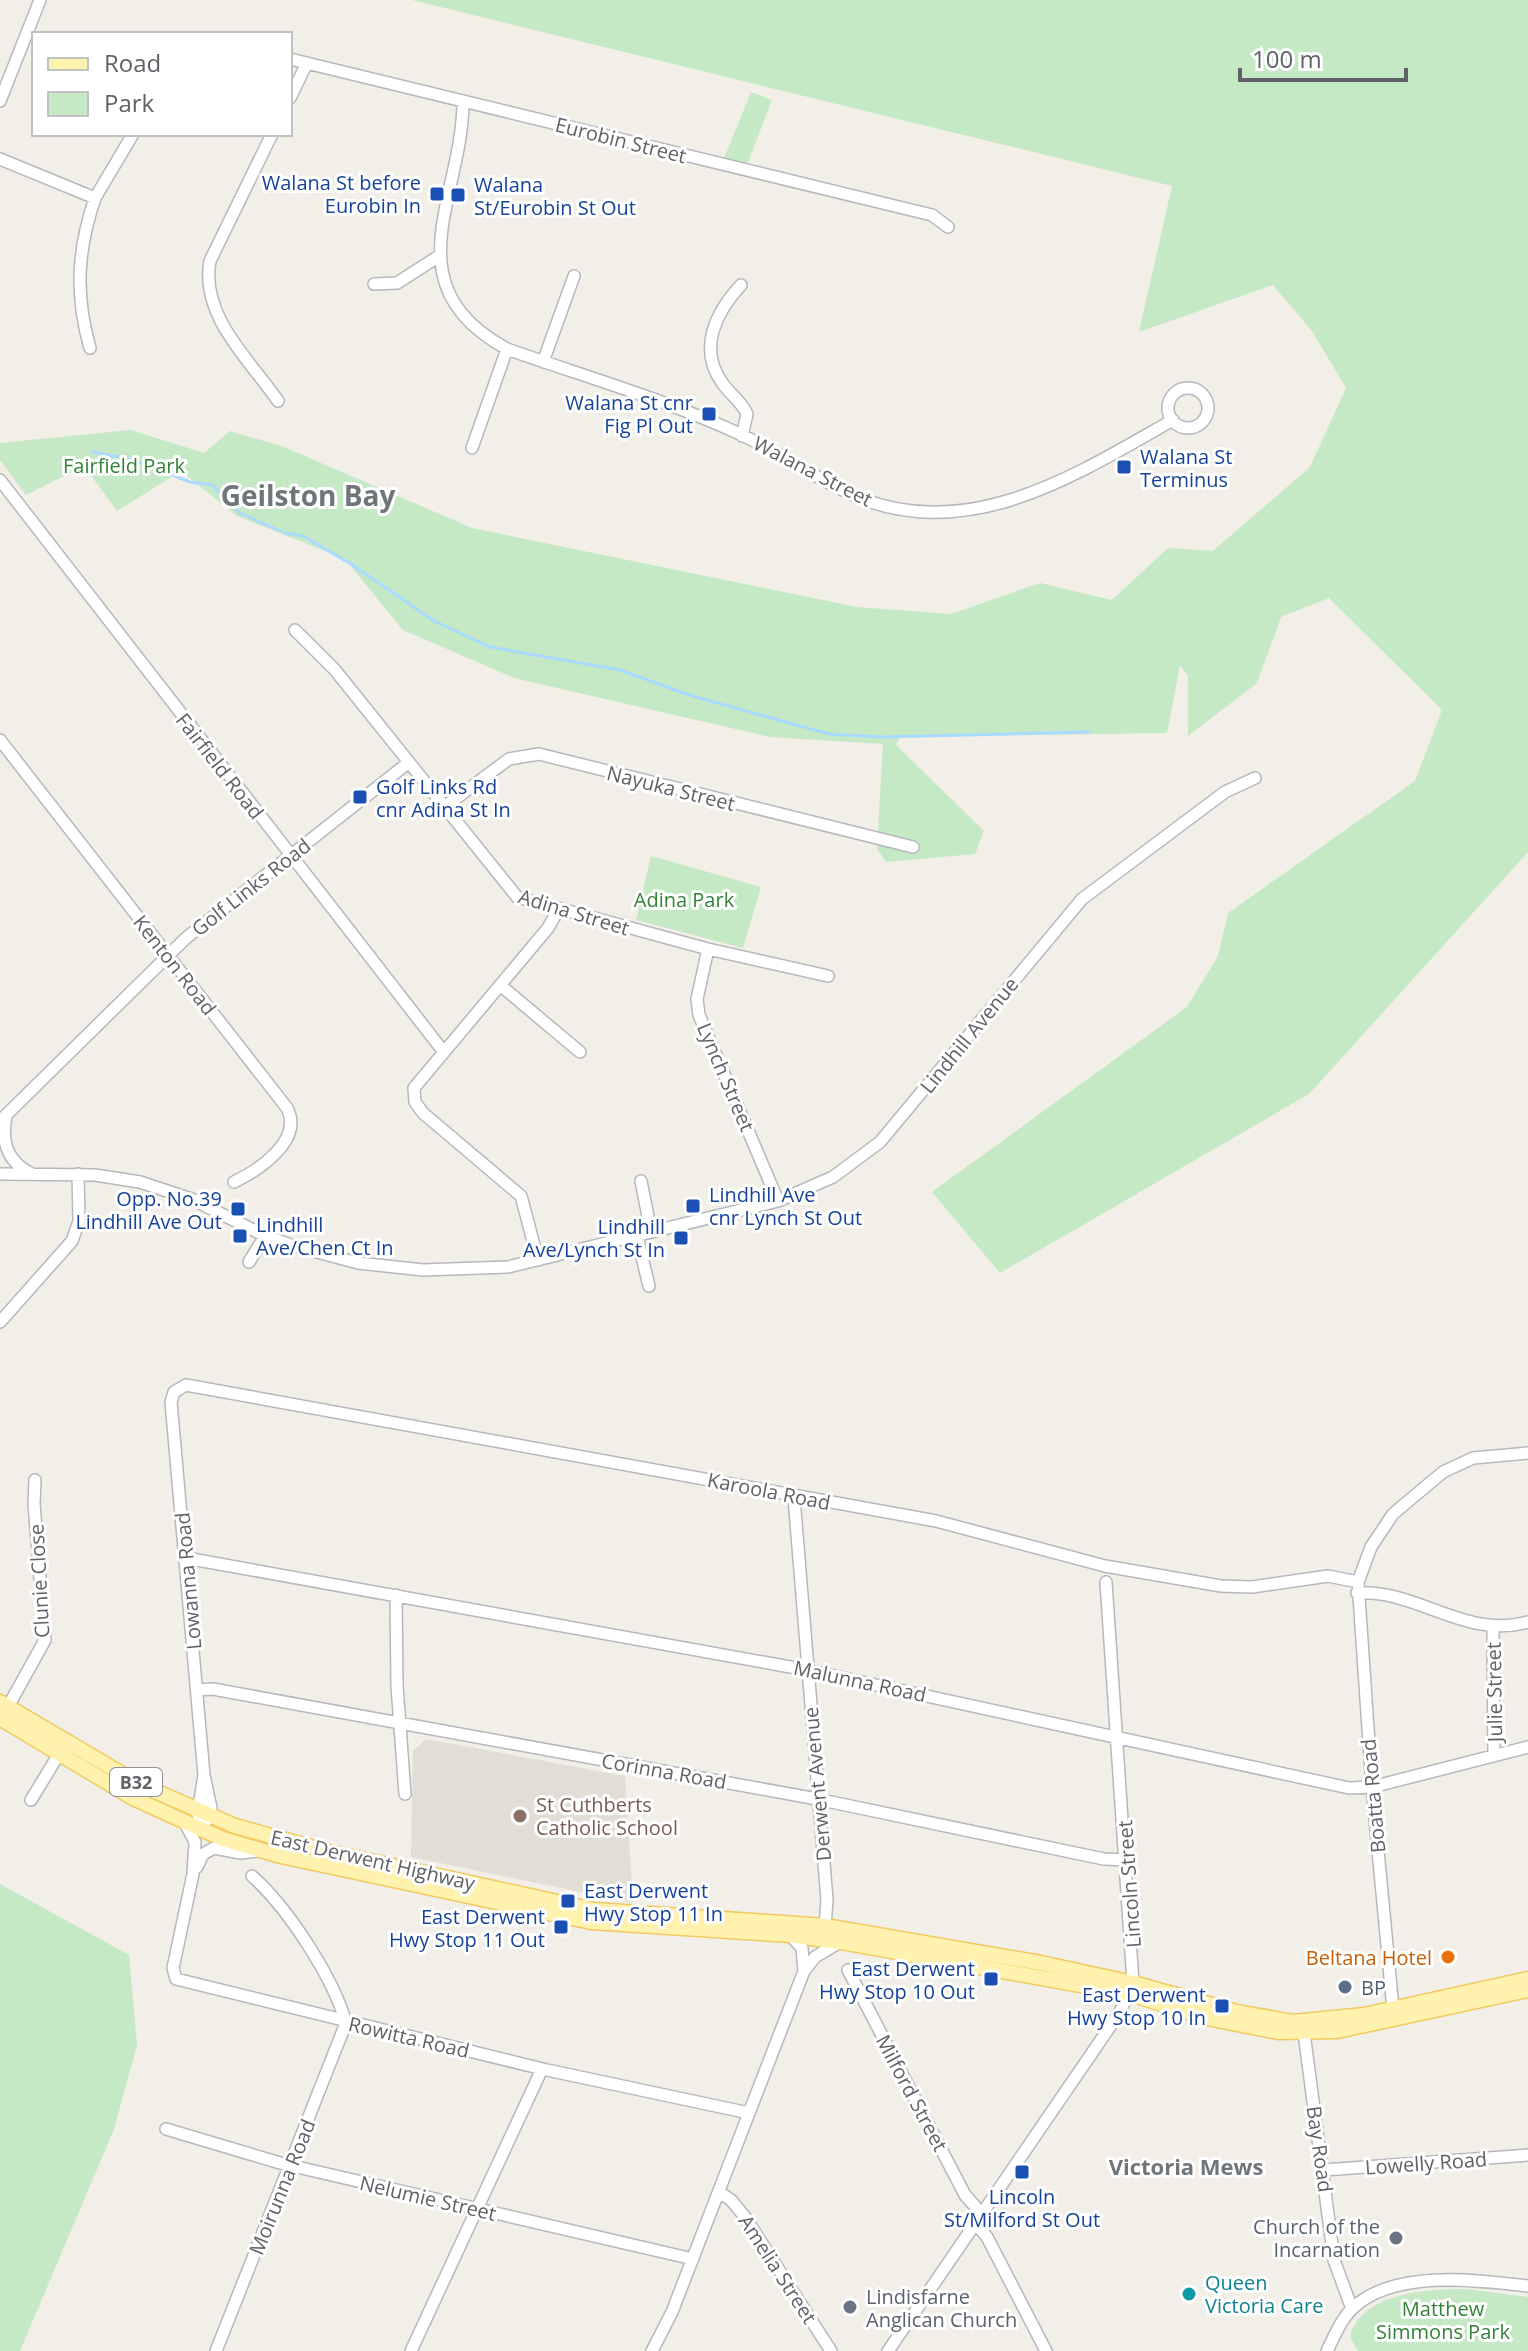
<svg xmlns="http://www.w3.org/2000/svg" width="1528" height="2351" font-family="'Open Sans',sans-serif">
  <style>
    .education { fill: #e1ded6 }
    .green { fill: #c5e8c5 }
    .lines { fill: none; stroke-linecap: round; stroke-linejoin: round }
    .stream { stroke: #aadaff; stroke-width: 3 }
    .minor-casing { stroke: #b5b8bc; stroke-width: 14 }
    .major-casing { stroke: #f2c960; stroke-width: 17 }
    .minor { stroke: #fff; stroke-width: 11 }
    .major { stroke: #fff2af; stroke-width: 14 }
    .transit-dot { fill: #1a4fb4; stroke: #fff; stroke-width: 3 }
    .education-dot { fill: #8d6e63; stroke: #fff; stroke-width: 3 }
    .food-dot { fill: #e8710a; stroke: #fff; stroke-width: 3 }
    .service-dot { fill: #5c6f8a; stroke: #fff; stroke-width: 3 }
    .worship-dot { fill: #6b7280; stroke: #fff; stroke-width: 3 }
    .culture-dot { fill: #0f9aa8; stroke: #fff; stroke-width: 3 }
    .labels { text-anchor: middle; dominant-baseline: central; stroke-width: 6; stroke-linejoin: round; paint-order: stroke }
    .shield { fill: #fff; stroke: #8f9295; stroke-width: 2 }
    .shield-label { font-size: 18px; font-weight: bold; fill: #5f6368 }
    .street-label { font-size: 20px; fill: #5f6368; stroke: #fff }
    .transit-label { font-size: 20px; fill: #164399; stroke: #fff; text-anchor: end }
    .park-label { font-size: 20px; fill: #348238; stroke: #fff }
    .education-label { font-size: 20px; fill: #785e54; stroke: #fff; text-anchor: start }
    .food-label { font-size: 20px; fill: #c56008; stroke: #fff; text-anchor: end }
    .service-label { font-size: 20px; fill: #4e5e75; stroke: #fff; text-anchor: start }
    .worship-label { font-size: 20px; fill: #5b616d; stroke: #fff; text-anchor: end }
    .culture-label { font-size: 20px; fill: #0d838f; stroke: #fff; text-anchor: start }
    .neighbourhood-label { font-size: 22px; font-weight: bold; fill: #70757a; stroke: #fff }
    .district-label { font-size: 28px; font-weight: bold; fill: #70757a; stroke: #fff }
  </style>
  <rect width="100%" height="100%" fill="#f1efe8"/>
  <path class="education" d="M426,1739l199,37 8,127 -222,-46 2,-106z"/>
  <path class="green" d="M412,0h1116v852l-219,242 -309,179 -68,-81 255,-185 31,-51 10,-43 187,-132 27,-71 -113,-112 -48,19 -24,66 -69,53v-60l-8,-11 -13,68 -267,4 -4,8 88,86 -9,23 -89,8 -9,-13 6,-105 -113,-7 -256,-59 -111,-48 -58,-71 -108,-43 -56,-45 -64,40 -33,-45 -58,29 -26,-35v-17l131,-13 73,23 26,-22 54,16 188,81 385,79 94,7 89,-31 72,17 56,-52 45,3 97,-84 36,-79 -34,-57 -39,-46 -134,47 33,-146z
    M751,92l21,8 -25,65 -24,-4z
    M651,856l110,31 -18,61 -107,-28z
    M0,1884l129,71 8,90 -23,84 -94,222h-20z
    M1466,2289l62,8v54h-170l-8,-14c11,-45 79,-48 116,-48z"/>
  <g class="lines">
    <path class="stream" d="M93,452l41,8 56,22 22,3 28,28 40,18
      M284,533l19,3 48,28 83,57 56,26 130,23 72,26 137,38 53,3 206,-5"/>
    <defs>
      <path id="minor" d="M290,59l642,156 16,12
        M290,98l17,-35
        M0,101l40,-101
        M463,101c0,96 -73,184 44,248 76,27 163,52 235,86 40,19 77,46 118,63 112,45 219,-25 313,-78
        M272,134l-62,127c-10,55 39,98 68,140
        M0,159l95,39 38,-64
        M374,284l23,-1 42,-27
        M741,285c-25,27 -44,64 -18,99 7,10 19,18 24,30l-5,22
        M90,348c-15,-53 -13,-97 5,-150
        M543,362l31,-86
        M1168 408a20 20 0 1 1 40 0a20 20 0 1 1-40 0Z
        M472,448l35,-99
        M0,480l443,571
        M295,630l40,40 182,227 191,52 120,27
        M0,740l287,368c17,32 -28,62 -53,74
        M443,808l66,-49 30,-5 374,93
        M708,949l-11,50 2,16 79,186
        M500,985l80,67
        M6,1116c-5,26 1,46 26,58
        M0,1121l186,-183 222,-175
        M0,1174l95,1 45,7 54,18 71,36 26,9 67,18 65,7 85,-3 270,-66 55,-24 47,-35 202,-243 143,-107 30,-14
        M641,1181l10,51
        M637,1236l12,50
        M538,1260l-17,-64 -98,-83 -8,-11 -1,-14 134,-160 10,-18
        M249,1262l16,-26
        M0,1322l72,-81 7,-20 -1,-47
        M794,1498l33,402 -2,26
        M186,1558l621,112 542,118 23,-1 156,-40
        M1357,1593c60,-4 109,47 171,29
        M396,1595l1,91 8,108
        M1493,1629l1,126
        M198,1690l15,-1 604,110 287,60 24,1
        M5,1712l40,-72 -11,-136 1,-24
        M31,1800l31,-51
        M207,1820l4,-12 -7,-33 -33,-373 3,-10 12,-7 750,136 169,45 116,20 31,1 76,-11 30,6
        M186,1825l9,17 -2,32 -20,94 3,11 371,91 202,43
        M202,1831l-4,-19 6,-37
        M197,1867l6,-13 11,-6 27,5 16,-2
        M790,1935l12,13 2,23
        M848,1970l117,225 16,18
        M1393,2009l-21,-222 -14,-205 13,-35 22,-33 50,-42 30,-14 55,-5
        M1304,2033l30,227 18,49
        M166,2129l114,34 413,96
        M1324,2170l204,-15
        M719,2192l12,8 14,17 86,134
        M975,2223l12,14 59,114
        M216,2351l130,-328c-13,-46 -58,-115 -94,-147
        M411,2351l131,-282
        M652,2351l20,-39 132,-341 11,-14 25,-15
        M888,2351l232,-339 13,-29 -27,-401
        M1327,2351c7,-14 14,-32 26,-43 41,-39 124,-28 175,-22"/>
      <path id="major" d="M0,1702l139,82 96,42 94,26 265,58 231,16 216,37 92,20 104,29 56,10 71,-7 164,-36
        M0,1718l133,80 90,41 58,17 310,66 199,13 57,8 283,51 77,24 71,14 59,-1 191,-41"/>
    </defs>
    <use href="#minor" class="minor-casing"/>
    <use href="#major" class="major-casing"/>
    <use href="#minor" class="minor"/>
    <use href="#major" class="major"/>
  </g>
  <g class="transit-dot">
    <rect x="429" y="186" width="16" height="16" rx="4"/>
    <rect x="450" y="187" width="16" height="16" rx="4"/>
    <rect x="701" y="406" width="16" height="16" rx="4"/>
    <rect x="1116" y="459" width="16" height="16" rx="4"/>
    <rect x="352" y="789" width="16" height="16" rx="4"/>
    <rect x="685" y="1198" width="16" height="16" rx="4"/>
    <rect x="230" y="1201" width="16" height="16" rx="4"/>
    <rect x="232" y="1228" width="16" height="16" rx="4"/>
    <rect x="673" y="1230" width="16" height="16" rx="4"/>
    <rect x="560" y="1893" width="16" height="16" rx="4"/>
    <rect x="553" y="1919" width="16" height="16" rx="4"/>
    <rect x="983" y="1971" width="16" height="16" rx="4"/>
    <rect x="1214" y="1998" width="16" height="16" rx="4"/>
    <rect x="1014" y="2164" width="16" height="16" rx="4"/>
  </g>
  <circle class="education-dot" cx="520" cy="1816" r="8"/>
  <circle class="food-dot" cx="1448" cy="1957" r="8"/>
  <circle class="service-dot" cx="1345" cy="1987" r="8"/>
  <g class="worship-dot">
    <circle cx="1396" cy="2238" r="8"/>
    <circle cx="850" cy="2307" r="8"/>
  </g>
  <circle class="culture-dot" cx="1189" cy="2294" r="8"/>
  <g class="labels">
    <rect class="shield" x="110" y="1768" width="52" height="28" rx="6"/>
    <g class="shield-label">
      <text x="136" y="1782">B32</text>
    </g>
    <g class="street-label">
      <text transform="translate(621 140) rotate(14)">Eurobin Street</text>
      <text transform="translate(813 471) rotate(27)">Walana Street</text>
      <text transform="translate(220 766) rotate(52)">Fairfield Road</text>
      <text transform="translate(671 788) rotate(14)">Nayuka Street</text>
      <text transform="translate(251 887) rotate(-38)">Golf Links Road</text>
      <text transform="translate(574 912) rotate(17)">Adina Street</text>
      <text transform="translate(175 965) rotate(52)">Kenton Road</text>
      <text transform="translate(969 1035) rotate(-51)">Lindhill Avenue</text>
      <text transform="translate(726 1077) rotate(67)">Lynch Street</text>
      <text transform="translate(769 1491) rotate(11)">Karoola Road</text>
      <text transform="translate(39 1581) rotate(-93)">Clunie Close</text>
      <text transform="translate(188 1581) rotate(-95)">Lowanna Road</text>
      <text transform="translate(860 1681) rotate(12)">Malunna Road</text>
      <text transform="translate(1494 1692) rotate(-91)">Julie Street</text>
      <text transform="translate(664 1771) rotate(10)">Corinna Road</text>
      <text transform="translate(817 1784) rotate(-95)">Derwent Avenue</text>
      <text transform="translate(1373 1796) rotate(-95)">Boatta Road</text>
      <text transform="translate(373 1860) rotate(13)">East Derwent Highway</text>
      <text transform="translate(1129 1884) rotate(-94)">Lincoln Street</text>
      <text transform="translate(409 2037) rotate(13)">Rowitta Road</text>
      <text transform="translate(912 2093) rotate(62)">Milford Street</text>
      <text transform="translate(1320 2149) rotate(82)">Bay Road</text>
      <text transform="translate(1426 2163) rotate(-4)">Lowelly Road</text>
      <text transform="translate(282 2187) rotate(-68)">Moirunna Road</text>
      <text transform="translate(428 2198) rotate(13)">Nelumie Street</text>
      <text transform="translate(778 2269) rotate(57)">Amelia Street</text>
    </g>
    <g class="transit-label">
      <text x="421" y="182">Walana St before<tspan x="421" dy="23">Eurobin In</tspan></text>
      <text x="474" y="184" text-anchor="start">Walana<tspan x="474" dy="23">St/Eurobin St Out</tspan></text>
      <text x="693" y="402">Walana St cnr<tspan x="693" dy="23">Fig Pl Out</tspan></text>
      <text x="1140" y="456" text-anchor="start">Walana St<tspan x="1140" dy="23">Terminus</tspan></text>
      <text x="376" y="786" text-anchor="start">Golf Links Rd<tspan x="376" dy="23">cnr Adina St In</tspan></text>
      <text x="709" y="1194" text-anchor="start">Lindhill Ave<tspan x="709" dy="23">cnr Lynch St Out</tspan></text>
      <text x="222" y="1198">Opp. No.39<tspan x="222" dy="23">Lindhill Ave Out</tspan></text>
      <text x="256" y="1224" text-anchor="start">Lindhill<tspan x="256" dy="23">Ave/Chen Ct In</tspan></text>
      <text x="665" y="1226">Lindhill<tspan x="665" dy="23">Ave/Lynch St In</tspan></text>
      <text x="584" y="1890" text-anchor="start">East Derwent<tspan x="584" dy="23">Hwy Stop 11 In</tspan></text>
      <text x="545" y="1916">East Derwent<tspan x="545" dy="23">Hwy Stop 11 Out</tspan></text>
      <text x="975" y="1968">East Derwent<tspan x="975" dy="23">Hwy Stop 10 Out</tspan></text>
      <text x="1206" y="1994">East Derwent<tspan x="1206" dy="23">Hwy Stop 10 In</tspan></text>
      <text x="1022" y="2196" text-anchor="middle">Lincoln<tspan x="1022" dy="23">St/Milford St Out</tspan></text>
    </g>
    <g class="park-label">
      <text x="124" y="465">Fairfield Park</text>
      <text x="684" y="899">Adina Park</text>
      <text x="1443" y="2308">Matthew<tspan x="1443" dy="23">Simmons Park</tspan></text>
    </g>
    <g class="education-label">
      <text x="536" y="1804">St Cuthberts<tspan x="536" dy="23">Catholic School</tspan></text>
    </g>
    <g class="food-label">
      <text x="1432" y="1957">Beltana Hotel</text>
    </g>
    <g class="service-label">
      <text x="1361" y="1987">BP</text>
    </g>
    <g class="worship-label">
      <text x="1380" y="2226">Church of the<tspan x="1380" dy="23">Incarnation</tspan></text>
      <text x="866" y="2296" text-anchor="start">Lindisfarne<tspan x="866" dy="23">Anglican Church</tspan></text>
    </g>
    <g class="culture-label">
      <text x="1205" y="2282">Queen<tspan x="1205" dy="23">Victoria Care</tspan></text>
    </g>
    <g class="neighbourhood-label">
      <text x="1186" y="2166">Victoria Mews</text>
    </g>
    <g class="district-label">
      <text x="308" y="495">Geilston Bay</text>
    </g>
  </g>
  <rect x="32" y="32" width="260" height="104" fill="#ffffff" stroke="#bfc1c3" stroke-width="2"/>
  <rect x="48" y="58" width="40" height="12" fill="#fff2af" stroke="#bfc1c3" stroke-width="2"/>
  <text x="104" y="72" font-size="24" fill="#5f6368">Road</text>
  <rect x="48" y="92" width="40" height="24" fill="#c5e8c5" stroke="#bfc1c3" stroke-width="2"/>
  <text x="104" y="112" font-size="24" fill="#5f6368">Park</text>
  <path d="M1240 68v12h166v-12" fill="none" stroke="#5f6368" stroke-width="4"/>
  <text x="1252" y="68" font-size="24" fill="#5f6368" stroke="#ffffff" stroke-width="6" paint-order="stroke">100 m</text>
</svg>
